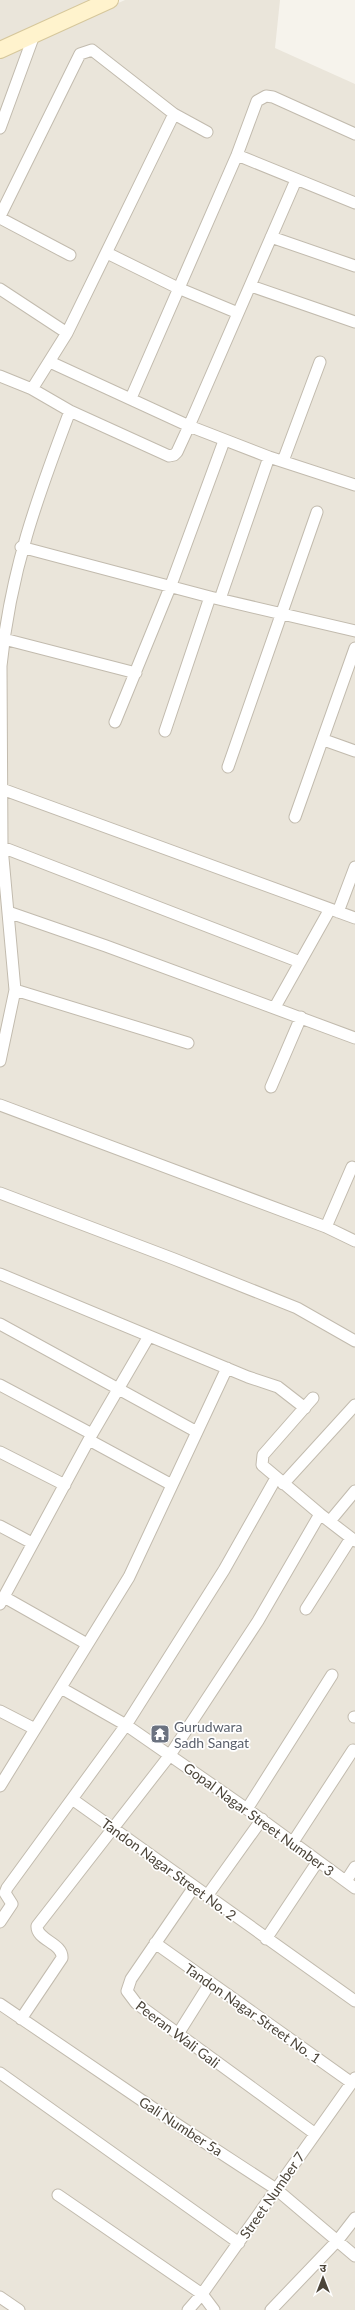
<svg xmlns="http://www.w3.org/2000/svg" width="355" height="2310" font-family="Lato,'Noto Sans Devanagari',sans-serif">
  <style>
    .residential { fill: #eae5da }
    .lines { fill: none; stroke-linecap: round; stroke-linejoin: round }
    .street-casing { stroke: #c2bbae; stroke-width: 13 }
    .secondary-casing { stroke: #d6c79b; stroke-width: 18 }
    .street { stroke: #fff; stroke-width: 11 }
    .secondary { stroke: #fff3cd; stroke-width: 16 }
    .labels { text-anchor: middle; dominant-baseline: central; stroke-width: 3.5; stroke-linejoin: round; paint-order: stroke }
    .worship-label { font-size: 14px; fill: #5b616d; stroke: #fff; text-anchor: start }
    .street-label { font-size: 14px; fill: #4b4439; stroke: #fff }
  </style>
  <rect width="100%" height="100%" fill="#f6f3ec"/>
  <path class="residential" d="M0,0h90l-53,27 -37,15z
    M125,0h155l-5,48 80,36v2226h-355v-2254z"/>
  <g class="lines">
    <defs>
      <path id="street" d="M0,128l34,-93
        M237,155l118,48
        M296,180l-107,246 80,31 86,28
        M0,216l80,-162 12,-4 82,64 33,18
        M0,218l70,37
        M271,237l84,29
        M107,253l71,35 60,25
        M251,286l104,36
        M0,289l67,44
        M0,376l32,13 38,22 99,45 5,-1 3,-3 12,-26 -139,-64
        M32,389l35,-56 107,-219
        M131,398l106,-243 20,-54 9,-5 7,1 82,37
        M283,461l37,-99
        M21,547l189,50 145,34
        M220,599l49,-142
        M4,639l132,34
        M115,722l56,-137 53,-144
        M165,731l45,-134
        M324,740l31,11
        M228,767l89,-255
        M2,789l353,129
        M295,817l60,-169
        M2,847l298,115
        M8,912l98,34 249,92
        M338,912l17,-45
        M15,990l173,53
        M275,1007l55,-98
        M0,1061l15,-71 -13,-143 -1,-181c9,-94 36,-168 69,-255
        M271,1087l30,-70
        M0,1105l326,122 29,14
        M0,1193l174,66 123,49 58,33
        M326,1227l26,-60
        M0,1274l248,103 30,10 27,21
        M0,1324l197,108
        M0,1385l92,49
        M313,1398l-50,57 -1,10 58,49 35,27
        M89,1440l83,45
        M0,1452l65,33
        M283,1484l72,-79
        M330,1521l25,-30
        M0,1526l32,17
        M4,1597l83,47
        M0,1604l92,-170 57,-98
        M306,1609l45,-71
        M61,1688l65,37 121,84 108,79
        M0,1711l35,18
        M354,1717h1
        M0,1786l129,-209 98,-209
        M72,1799l283,202
        M247,1809l85,-134
        M293,1842l60,-92
        M346,1881l9,-14
        M194,1887l-63,92 -4,12 9,12 178,130
        M207,1896l55,-77
        M0,1922l12,-18 -7,-11 2,-5 119,-163 98,-155 52,-92
        M266,1939l52,-78
        M155,1943l197,140
        M0,2004l178,121 98,64 79,67
        M21,2019l41,-61c1,-15 -26,-18 -25,-32l133,-171 88,-134 62,-107
        M178,2034l32,-51
        M0,2073l239,170
        M58,2195l144,99 12,16
        M0,2297l19,13
        M188,2310l14,-16 153,-216
        M271,2310l67,-70 17,-22"/>
      <path id="secondary" d="M0,50l110,-50"/>
    </defs>
    <use href="#street" class="street-casing"/>
    <use href="#secondary" class="secondary-casing"/>
    <use href="#street" class="street"/>
    <use href="#secondary" class="secondary"/>
  </g>
  <defs>
    <symbol id="temple-square" viewBox="-11 -11 22 22"><rect x="-9" y="-9" width="18" height="18" rx="4" fill="#6b7280" stroke="#fff"/><path d="M0-6L5-2H3V0L6.5 2.5H4V6H1.5V3h-3V6H-4V2.5H-6.5L-3 0V-2H-5Z" fill="#fff"/></symbol>
  </defs>
  <g fill-rule="evenodd">
    <use href="#temple-square" x="149" y="1723" width="22" height="22"/>
  </g>
  <g class="labels">
    <g class="worship-label">
      <text x="174" y="1726">Gurudwara<tspan x="174" dy="16">Sadh Sangat</tspan></text>
    </g>
    <g class="street-label">
      <text transform="translate(259 1819) rotate(36)">Gopal Nagar Street Number 3</text>
      <text transform="translate(169 1869) rotate(36)">Tandon Nagar Street No. 2</text>
      <text transform="translate(253 2013) rotate(35)">Tandon Nagar Street No. 1</text>
      <text transform="translate(178 2034) rotate(37)">Peeran Wali Gali</text>
      <text transform="translate(181 2126) rotate(33)">Gali Number 5a</text>
      <text transform="translate(272 2195) rotate(-55)">Street Number 7</text>
    </g>
  </g>
  <g transform="translate(323 2278)" stroke="#ffffff" stroke-width="3" paint-order="stroke">
  <path d="M0-3L7 15L0 10L-7 15Z" fill="#4b4439"/>
  <text y="-6" font-size="11" font-weight="bold" text-anchor="middle" fill="#4b4439">उ</text>
  </g>
</svg>
